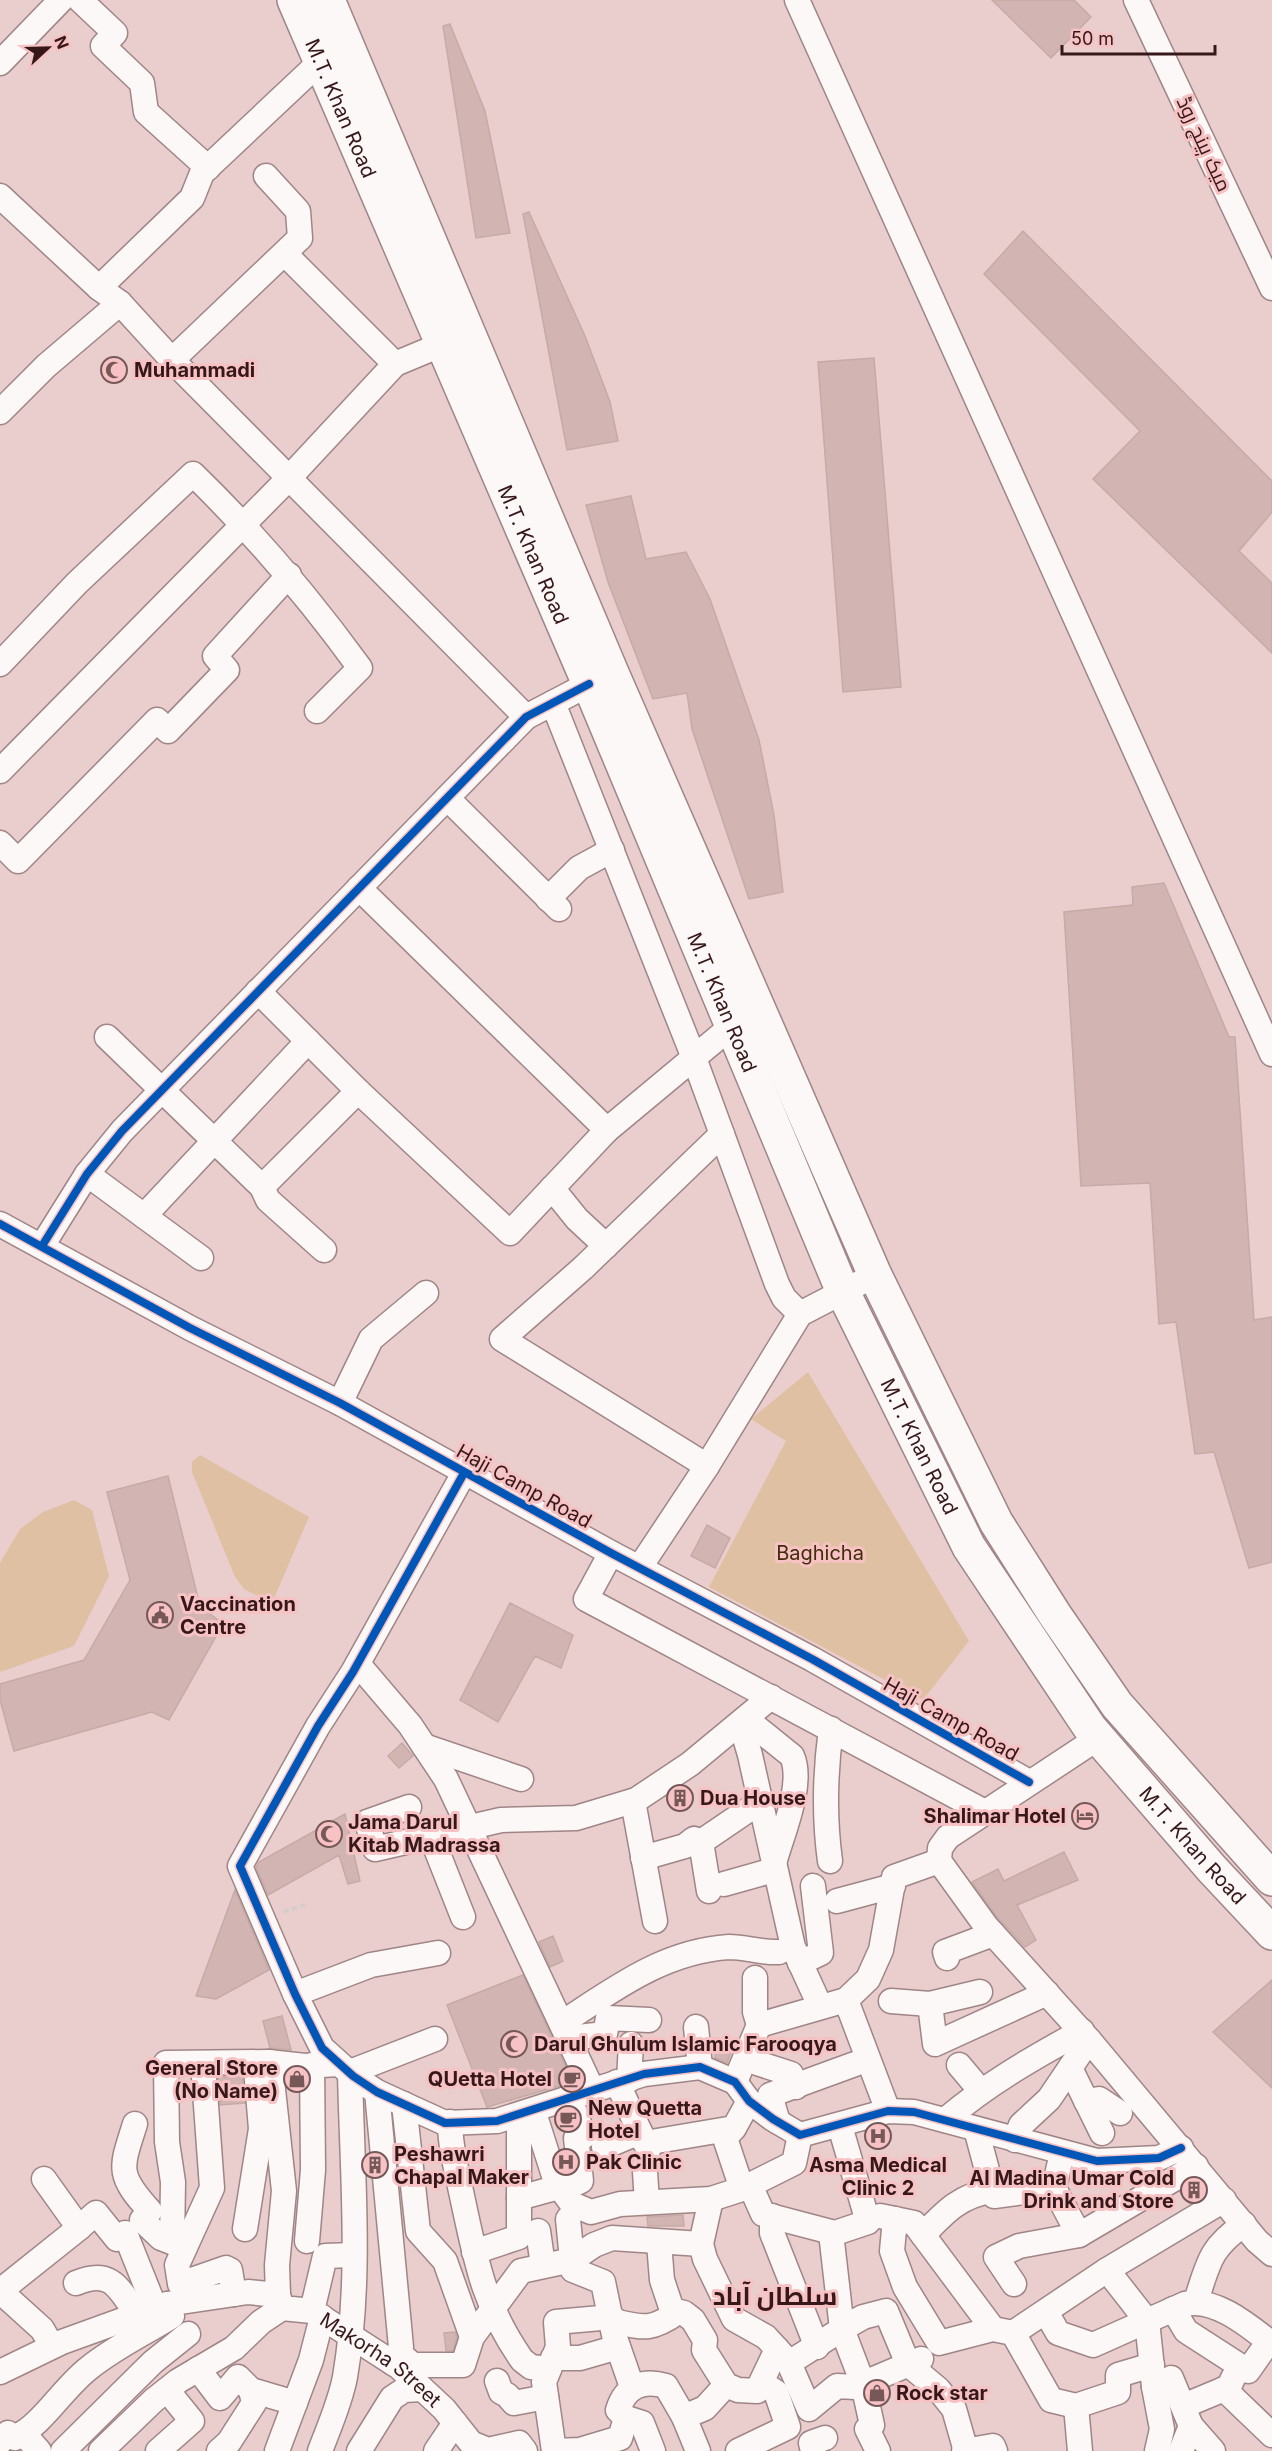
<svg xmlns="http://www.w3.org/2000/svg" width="1272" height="2451" font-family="Inter,Cairo,sans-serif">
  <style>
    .green { fill: #e0c0a3 }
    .building { fill: #d2b5b2; stroke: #c5aaa6; stroke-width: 1.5 }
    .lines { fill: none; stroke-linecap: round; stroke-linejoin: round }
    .minor-casing { stroke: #a08586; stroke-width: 27 }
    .highway-casing { stroke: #a08586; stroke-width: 36 }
    .path { stroke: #d6cccc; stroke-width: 4; stroke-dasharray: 6 3; stroke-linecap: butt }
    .minor { stroke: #fcf8f8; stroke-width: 24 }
    .highway { stroke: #fcf8f8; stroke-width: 33 }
    .cycleway-casing { stroke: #f6c2c3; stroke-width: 11 }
    .cycleway { stroke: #0057b8; stroke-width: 8 }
    .labels { text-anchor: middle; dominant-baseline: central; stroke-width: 6; stroke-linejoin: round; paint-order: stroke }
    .street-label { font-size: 20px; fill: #37181a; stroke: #f6c2c3 }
    .poi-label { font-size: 20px; font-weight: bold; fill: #37181a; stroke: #f6c2c3; text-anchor: start }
    .park-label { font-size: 20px; fill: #422d0a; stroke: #f6c2c3 }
    .district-label { font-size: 26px; font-weight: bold; fill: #37181a; stroke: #f6c2c3 }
  </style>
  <rect width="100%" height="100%" fill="#eacece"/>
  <path class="green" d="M808,1372l161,269 -46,59 -214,-113 77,-146 -35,-22z
    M200,1455l109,62 -37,86 -28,-14 -9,-12 -43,-105v-10z
    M74,1500l18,10 17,66 -35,70 -74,26v-109l20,-34 23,-17z"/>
  <path class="building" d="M992,0h82l17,17 -40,41z
    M450,24l35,87 25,122 -34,5 -33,-212z
    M529,212l56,124 25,66 8,39 -51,9 -44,-236z
    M1023,231l249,250v31l-33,39 33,32v70l-179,-174 47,-48 -156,-157z
    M874,358l27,329 -58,5 -25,-330z
    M631,496l15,63 40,-7 24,47 49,141 15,75 9,77 -34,7 -57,-170 -5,-36 -34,6 -45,-117 -22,-77z
    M1164,883l65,154h6l19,283 18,-3v245l-23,6 -35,-116 -19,2 -19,-132 -17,2 -9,-141 -69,3 -17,-274 69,-7 -1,-18z
    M168,1476l32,130 23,18 -54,96 -17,-8 -138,39 -14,-51v-16l84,-24 46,-80 -23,-88z
    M707,1525l23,13 -15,30 -24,-12z
    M510,1603l63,32 -12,33 -26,-12 -37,66 -38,-22z
    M402,1743l11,13 -14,12 -11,-12z
    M345,1814l15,67 -12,3 -9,-29 -71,40 -12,-28 3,-5z
    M1064,1852l14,28 -61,25 19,35 -11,7 -28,-30 -25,-35 26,-13 6,12z
    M235,1890l34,80 -53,29 -20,-3z
    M553,1936l10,25 -13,6 -11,-25z
    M523,1975l50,107 -86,25 -40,-102z
    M1272,1980v108l-59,-56z
    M282,2016l9,34 -21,-2 -7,-27z
    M716,2042l18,2 -7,19 -12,-5z
    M242,2076l3,27 -25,2 -2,-28z
    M1192,2185l10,12 -12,7 -10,-12z
    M683,2215l1,11h-36l-1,-9z
    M455,2332l2,5 -4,14h-7l-2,-18z"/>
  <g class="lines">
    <defs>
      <g id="minor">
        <path d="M80,0l35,33 -12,13 39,37 4,29 62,56"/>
        <path d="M797,0l475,1054"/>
        <path d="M1136,0l136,288"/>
        <path d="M0,63l61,-63"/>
        <path d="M0,196l99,92 21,15 52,57 354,357"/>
        <path d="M285,254l110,110"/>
        <path d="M99,288l93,-90 10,-25 118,-111"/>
        <path d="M172,360l128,-122 -2,-27 -32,-35"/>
        <path d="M0,412l46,-46 74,-63"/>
        <path d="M0,664l77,-81 116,-109c62,60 116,124 167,194l-43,43"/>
        <path d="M553,703l141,355 83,226 7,14 16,16"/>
        <path d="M0,771l289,-293 106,-114 48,-20"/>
        <path d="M447,798l112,111"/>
        <path d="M0,843l18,18 139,-141 11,11 59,-61 -12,-14 74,-81"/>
        <path d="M359,888l248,242 125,-104"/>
        <path d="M548,899l31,-31 33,-18"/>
        <path d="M258,991l100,100 152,142 97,-103"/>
        <path d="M107,1037l155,150 6,13 56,50"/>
        <path d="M87,1174l114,84"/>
        <path d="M262,1187l96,-96"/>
        <path d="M552,1188l25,31 29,27"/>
        <path d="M144,1216l164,-175"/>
        <path d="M0,1224l190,104 150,75 271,150 201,106 217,123"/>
        <path d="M42,1246l45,-72 35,-43 404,-414 63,-33"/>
        <path d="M340,1403l31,-64 55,-46"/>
        <path d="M707,1466l-205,-127 81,-71 139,-134"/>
        <path d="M464,1473l-111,199 -35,54 -78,140 55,128 27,54 31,28 24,16 68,31 52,-2 147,-47 56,-7 35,15 14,19 24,18 27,16 88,-24 26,1 183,49 62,-3 22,-10"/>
        <path d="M611,1553l-25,46 399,213"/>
        <path d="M640,1567l67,-101 93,-152 75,-39"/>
        <path d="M358,1664l52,61 36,54 146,310"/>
        <path d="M746,1719l46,37c12,27 -9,76 -17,104"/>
        <path d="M741,1724l9,31 43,192 27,59"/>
        <path d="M1098,1738l-150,99 -8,11 -1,13 47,65 103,114 168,201 15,13"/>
        <path d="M424,1746l97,33"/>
        <path d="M633,1801l22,120"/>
        <path d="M409,1807l-42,15 8,27 126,-29 75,-2 60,-18 54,-36 81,-67"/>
        <path d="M431,1836l32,81"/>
        <path d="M643,1858l42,-12 9,-7 7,3"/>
        <path d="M830,1861c-6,-44 -5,-88 1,-132"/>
        <path d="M724,1884l50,-14"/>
        <path d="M709,1891l-8,-49 59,-40"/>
        <path d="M837,1901l56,-15"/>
        <path d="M947,1958l-2,-6 48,-18"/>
        <path d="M800,1963l21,-10 -8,-67"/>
        <path d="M755,1978v34l4,13"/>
        <path d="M295,1994l76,-29 67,-12"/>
        <path d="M846,2000l42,111"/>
        <path d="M891,2001l39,3 50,-12"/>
        <path d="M930,2004l5,40 112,-51"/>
        <path d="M562,2023c52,-34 102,-72 167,-76 17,0 32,6 50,5"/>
        <path d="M696,2027l4,40"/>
        <path d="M569,2038l36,-4 3,-16 41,2"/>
        <path d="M745,2059l46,15 5,13"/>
        <path d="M270,2062l14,129 -7,74 1,30"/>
        <path d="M203,2064l9,124 -35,77 3,19 46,-16 4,2 4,24"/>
        <path d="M959,2065l21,25"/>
        <path d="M1070,2068l32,65"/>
        <path d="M629,2080l2,-36"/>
        <path d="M617,2082l28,61 89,-15 15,-27"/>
        <path d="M735,2082l24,-57 87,-25 22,-21 13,-29 13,-73 45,-16"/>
        <path d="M377,2092l24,255 -8,16"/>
        <path d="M1086,2101l13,-2 21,14"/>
        <path d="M404,2104l14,127 27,30 27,76"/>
        <path d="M535,2110v6l21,66 16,22 19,8 29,-8 91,-5 31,-10"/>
        <path d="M945,2120c44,-37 86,-61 137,-89"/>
        <path d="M450,2122c0,25 7,50 12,74 14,65 21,108 60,164l9,7 18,2"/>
        <path d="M778,2122l-8,-27 85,-31"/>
        <path d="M135,2124c-14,44 -19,50 15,87l-8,9 19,18 24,9"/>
        <path d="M734,2128l-9,10 17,51 52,-26 6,-28"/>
        <path d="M976,2129l18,67 60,-8"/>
        <path d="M1015,2140l6,-15 28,-26 40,-59"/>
        <path d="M604,2147l36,-15"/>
        <path d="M1062,2153l-8,35 25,47 117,-69"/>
        <path d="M750,2185l13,29 72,19 33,-11 -28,-96"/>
        <path d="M562,2190l19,-9 -5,-43 8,-2 -15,-39"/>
        <path d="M519,2198l40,-11"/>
        <path d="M711,2199l-10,45 4,15 29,60 32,18 21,23"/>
        <path d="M647,2202l-2,-30 4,-30"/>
        <path d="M772,2216v17l45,114"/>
        <path d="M880,2216l34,7 79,106"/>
        <path d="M568,2219l5,51 30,12 11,53 18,52"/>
        <path d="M895,2219l-3,32 13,36 34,56 54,-14 20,4 94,-63"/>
        <path d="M79,2228l17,-15 21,26 8,-6 30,75"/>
        <path d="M245,2229l16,-100 -5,-60"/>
        <path d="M538,2231l5,34"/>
        <path d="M831,2233l11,96 -53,34 20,46 28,-23 18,1 66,-28"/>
        <path d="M923,2235c21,-22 37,-40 69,-44"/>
        <path d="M307,2241l6,-71 -1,-105"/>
        <path d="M172,2242l1,-60 -6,-40 -1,-79 102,-1 37,4 34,-2"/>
        <path d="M659,2243l3,37 10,30 12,3 9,7 12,20 -1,10 22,35 12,5 19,1 20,-42"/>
        <path d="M474,2252l45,-15v-122"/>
        <path d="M76,2283c35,-15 43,5 61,32"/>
        <path d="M1014,2284l-18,-27 23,-11 60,-11"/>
        <path d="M0,2291l79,-63 -35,-49"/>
        <path d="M0,2291l42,38 10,17"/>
        <path d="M1196,2301c13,-39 13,-52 48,-77"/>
        <path d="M1173,2309l13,22 62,40 21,-30"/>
        <path d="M312,2311l13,-55 28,-1"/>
        <path d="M1046,2312l12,21 35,12 92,-41c30,-7 64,22 87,40"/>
        <path d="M613,2321c31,7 38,10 65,-9"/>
        <path d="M1013,2333l38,67 25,6 42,-14v-17l34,-10"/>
        <path d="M399,2353l14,12h50l9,-28 49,-66 51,-11 22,-15 18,-7 89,6"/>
        <path d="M553,2358h27l38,-11"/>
        <path d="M198,2369l22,29 18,-21 13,13 44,13"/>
        <path d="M0,2372l62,-30 105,-38"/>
        <path d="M497,2381l4,11 6,3 7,8 32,-6"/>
        <path d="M1154,2387l17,-9 20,48 -10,25"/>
        <path d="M1224,2389l48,46"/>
        <path d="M1193,2402l36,-15 4,-9"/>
        <path d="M1076,2406l4,45"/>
        <path d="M684,2417l14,34"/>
        <path d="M626,2418l16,5 11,28"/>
        <path d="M1191,2426l22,25"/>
        <path d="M23,2433l16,18"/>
        <path id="s1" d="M0,2442l8,-9 7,5c30,-16 47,-49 74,-70 26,-21 56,-35 83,-52l-5,-12 81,-12 30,3 4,13 30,3 87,56 45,42 27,34 17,7 31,-7 6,8"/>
        <path d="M63,2451l90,-89 35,-28"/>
        <path d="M101,2451l53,-51 24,-19 56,-33 27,-26 21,-14"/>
        <path d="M158,2451l34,-30 -25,-31"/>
        <path d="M219,2451l10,-9 25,-39 -3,-13"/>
        <path d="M277,2451l34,-91 11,-43"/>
        <path d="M320,2451c9,-24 20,-48 25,-74 17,-100 7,-204 5,-305l85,-33"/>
        <path d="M359,2451l33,-53 12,-8 18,-1"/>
        <path d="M436,2451l19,-28"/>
        <path d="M554,2451l26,-1 40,-12 6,-20 -8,-8c7,-23 24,-31 48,-24l18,31 21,-9 21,-23"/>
        <path d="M554,2451l-10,-69 14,-35 -2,-25 56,-5"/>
        <path d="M738,2451l50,-24 -12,-35 -14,-9"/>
        <path d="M813,2451l-2,-8 14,-5"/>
        <path d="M878,2451l-11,-22 5,-4 -9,-41 -21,-55 21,-12 23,-6 22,53 30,25 16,20 12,42"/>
        <path d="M964,2451l29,-5 2,5"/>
        <path d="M1157,2451l5,-22 -8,-42 -7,-66 -40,-51 117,-70"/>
      </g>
      <g id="highway">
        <path id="s2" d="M294,0l295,684 254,608 126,255 121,181 122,141 60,64"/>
        <path d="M328,0l284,673 263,602 121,247 59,93 62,90 155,174"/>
      </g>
    </defs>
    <use href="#minor" class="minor-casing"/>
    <use href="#highway" class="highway-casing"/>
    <path class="path" d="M283,1912l22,-7"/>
    <use href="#minor" class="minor"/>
    <use href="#highway" class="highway"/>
    <defs>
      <path id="cycleway" d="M0,1224l190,104 150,75 271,150 201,106 217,123
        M42,1246l45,-72 35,-43 404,-414 63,-33
        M464,1473l-111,199 -35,54 -78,140 55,128 27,54 31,28 24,16 68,31 52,-2 147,-47 56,-7 35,15 14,19 24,18 27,16 88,-24 26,1 183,49 62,-3 22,-10"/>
    </defs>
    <use href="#cycleway" class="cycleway-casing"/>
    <use href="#cycleway" class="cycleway"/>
  </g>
  <defs>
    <symbol id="mosque-ring" viewBox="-11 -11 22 22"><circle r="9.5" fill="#f6c2c3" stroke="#765859" stroke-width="1.5"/><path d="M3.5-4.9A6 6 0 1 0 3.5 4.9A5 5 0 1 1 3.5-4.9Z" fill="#765859"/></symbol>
    <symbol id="civic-ring" viewBox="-11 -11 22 22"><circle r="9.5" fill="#f6c2c3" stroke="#765859" stroke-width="1.5"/><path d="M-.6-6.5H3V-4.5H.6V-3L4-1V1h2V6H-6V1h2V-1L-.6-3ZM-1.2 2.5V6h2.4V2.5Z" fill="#765859"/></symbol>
    <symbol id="building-ring" viewBox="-11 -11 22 22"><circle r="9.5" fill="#f6c2c3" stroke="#765859" stroke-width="1.5"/><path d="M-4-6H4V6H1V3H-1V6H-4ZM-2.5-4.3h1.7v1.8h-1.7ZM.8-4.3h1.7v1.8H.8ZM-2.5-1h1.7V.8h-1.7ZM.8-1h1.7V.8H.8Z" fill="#765859"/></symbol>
    <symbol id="hotel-ring" viewBox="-11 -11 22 22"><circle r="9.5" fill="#f6c2c3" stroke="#765859" stroke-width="1.5"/><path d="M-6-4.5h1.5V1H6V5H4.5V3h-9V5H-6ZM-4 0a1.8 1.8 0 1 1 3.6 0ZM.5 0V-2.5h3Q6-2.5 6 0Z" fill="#765859"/></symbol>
    <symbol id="shop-ring" viewBox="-11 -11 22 22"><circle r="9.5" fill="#f6c2c3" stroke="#765859" stroke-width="1.5"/><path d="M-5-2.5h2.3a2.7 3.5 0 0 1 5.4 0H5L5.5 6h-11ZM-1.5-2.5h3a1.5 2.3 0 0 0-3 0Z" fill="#765859"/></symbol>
    <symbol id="cafe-ring" viewBox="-11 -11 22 22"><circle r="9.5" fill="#f6c2c3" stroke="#765859" stroke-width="1.5"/><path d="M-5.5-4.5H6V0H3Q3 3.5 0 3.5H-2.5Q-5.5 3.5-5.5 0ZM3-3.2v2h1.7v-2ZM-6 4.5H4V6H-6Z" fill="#765859"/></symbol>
    <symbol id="hospital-ring" viewBox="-11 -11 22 22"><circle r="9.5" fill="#f6c2c3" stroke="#765859" stroke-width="1.5"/><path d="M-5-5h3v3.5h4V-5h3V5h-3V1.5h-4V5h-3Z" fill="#765859"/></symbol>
  </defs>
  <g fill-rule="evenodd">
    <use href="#mosque-ring" x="99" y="355" width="30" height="30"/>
    <use href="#civic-ring" x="145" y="1600" width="30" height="30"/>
    <use href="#building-ring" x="665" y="1783" width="30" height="30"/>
    <use href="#hotel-ring" x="1070" y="1801" width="30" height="30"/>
    <use href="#mosque-ring" x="314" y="1819" width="30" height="30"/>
    <use href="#mosque-ring" x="499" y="2029" width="30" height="30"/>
    <use href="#shop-ring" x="282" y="2064" width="30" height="30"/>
    <use href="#cafe-ring" x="557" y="2064" width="30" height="30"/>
    <use href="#cafe-ring" x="553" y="2104" width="30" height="30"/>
    <use href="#hospital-ring" x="863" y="2121" width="30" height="30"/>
    <use href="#hospital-ring" x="551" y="2147" width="30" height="30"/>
    <use href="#building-ring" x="360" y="2150" width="30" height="30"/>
    <use href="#building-ring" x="1179" y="2175" width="30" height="30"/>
    <use href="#shop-ring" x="862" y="2378" width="30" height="30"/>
  </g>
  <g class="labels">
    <g class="street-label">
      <text stroke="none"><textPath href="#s2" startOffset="118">M.T. Khan Road</textPath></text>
      <text transform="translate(1204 144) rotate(65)">میک ہینچ روڈ</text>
      <text stroke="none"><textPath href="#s2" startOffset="604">M.T. Khan Road</textPath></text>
      <text stroke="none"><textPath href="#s2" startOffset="1090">M.T. Khan Road</textPath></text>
      <text stroke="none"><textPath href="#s2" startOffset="1576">M.T. Khan Road</textPath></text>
      <text transform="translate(524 1486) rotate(29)">Haji Camp Road</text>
      <text transform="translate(951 1719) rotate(29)">Haji Camp Road</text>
      <text stroke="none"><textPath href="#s2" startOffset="2062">M.T. Khan Road</textPath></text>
      <text stroke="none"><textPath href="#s1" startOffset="474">Makorha Street</textPath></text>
    </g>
    <g class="poi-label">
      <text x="134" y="370">Muhammadi</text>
      <text x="180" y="1604">Vaccination<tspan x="180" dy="23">Centre</tspan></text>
      <text x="700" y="1798">Dua House</text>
      <text x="1066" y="1816" text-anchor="end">Shalimar Hotel</text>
      <text x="348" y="1822">Jama Darul<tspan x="348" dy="23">Kitab Madrassa</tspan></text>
      <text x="534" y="2044">Darul Ghulum Islamic Farooqya</text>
      <text x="278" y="2068" text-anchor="end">General Store<tspan x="278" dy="23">(No Name)</tspan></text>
      <text x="552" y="2079" text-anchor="end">QUetta Hotel</text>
      <text x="588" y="2108">New Quetta<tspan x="588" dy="23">Hotel</tspan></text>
      <text x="394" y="2154">Peshawri<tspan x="394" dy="23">Chapal Maker</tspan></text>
      <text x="586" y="2162">Pak Clinic</text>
      <text x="878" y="2165" text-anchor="middle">Asma Medical<tspan x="878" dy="23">Clinic 2</tspan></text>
      <text x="1174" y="2178" text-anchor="end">Al Madina Umar Cold<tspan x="1174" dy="23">Drink and Store</tspan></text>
      <text x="896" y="2393">Rock star</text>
    </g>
    <g class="park-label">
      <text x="820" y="1553">Baghicha</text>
    </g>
    <g class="district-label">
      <text x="775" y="2295">سلطان آباد</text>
    </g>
  </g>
  <g transform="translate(48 48) rotate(68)" stroke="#f6c2c3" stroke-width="4.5" paint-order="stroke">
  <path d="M0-4.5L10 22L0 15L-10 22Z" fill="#37181a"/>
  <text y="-9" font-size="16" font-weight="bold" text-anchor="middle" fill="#37181a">N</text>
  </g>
  <path d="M1062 45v9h153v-9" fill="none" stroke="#37181a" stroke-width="3"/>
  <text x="1071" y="45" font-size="18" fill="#37181a" stroke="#f6c2c3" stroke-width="4.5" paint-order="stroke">50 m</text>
</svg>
